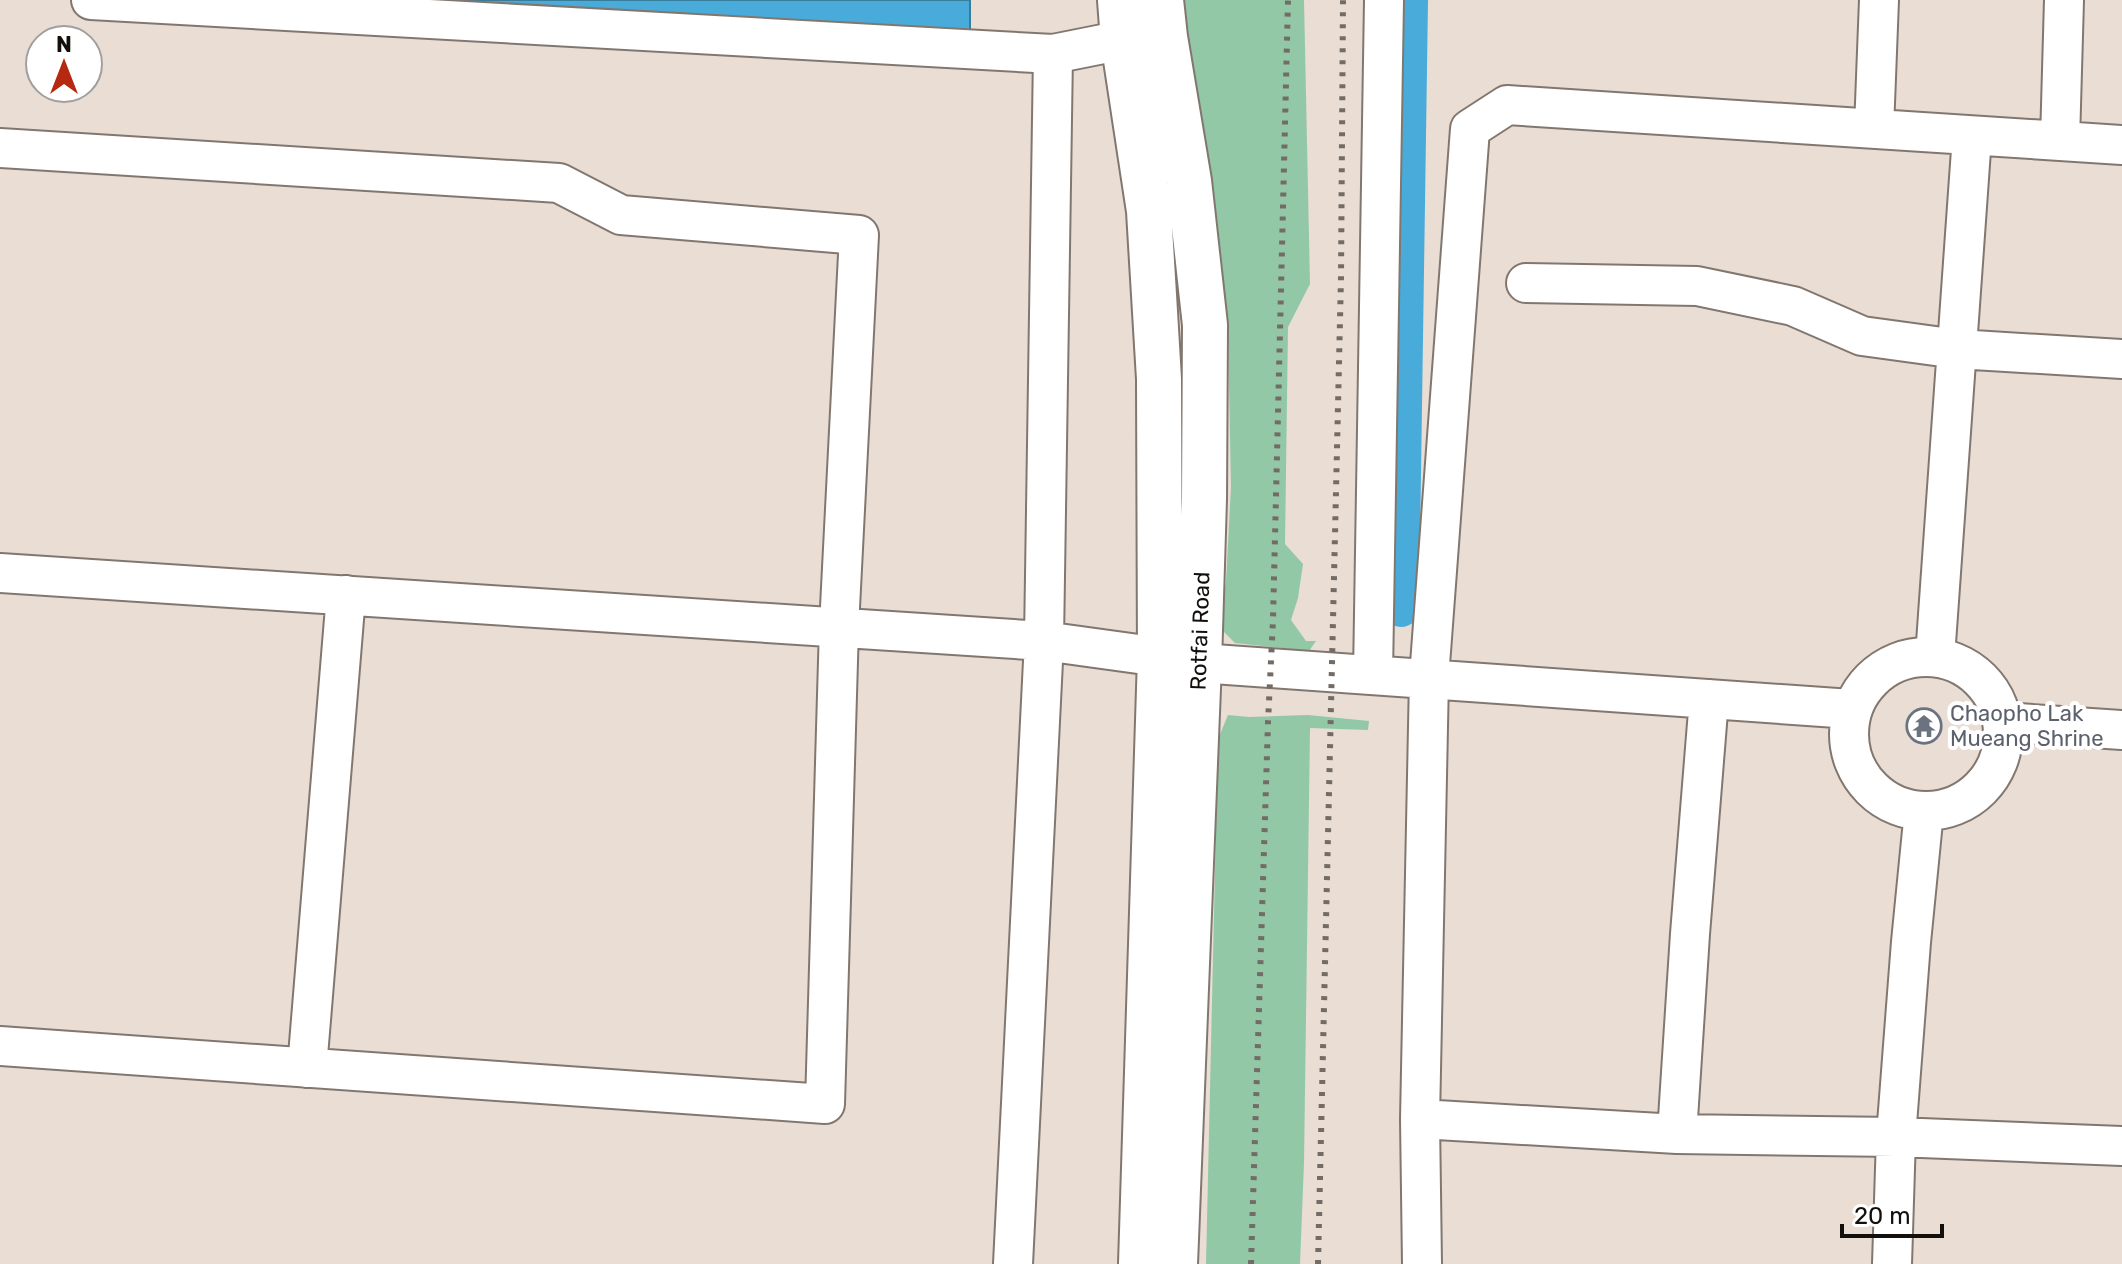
<svg xmlns="http://www.w3.org/2000/svg" width="2122" height="1264" font-family="Rubik,sans-serif">
  <style>
    .green { fill: #93c8a6 }
    .water { fill: #48abda; stroke: #387c9c; stroke-width: 2 }
    .lines { fill: none; stroke-linecap: round; stroke-linejoin: round }
    .canal { stroke: #48abda; stroke-width: 36 }
    .minor-casing { stroke: #82776f; stroke-width: 42 }
    .major-casing { stroke: #82776f; stroke-width: 48 }
    .minor { stroke: #fff; stroke-width: 38 }
    .major { stroke: #fff; stroke-width: 44 }
    .rail { stroke: #736c66; stroke-width: 6; stroke-dasharray: 4 8; stroke-linecap: butt }
    .labels { text-anchor: middle; dominant-baseline: central; stroke-width: 8; stroke-linejoin: round; paint-order: stroke }
    .street-label { font-size: 22px; fill: #130f0c; stroke: #fff }
    .worship-label { font-size: 22px; fill: #5b616d; stroke: #fff; text-anchor: start }
  </style>
  <rect width="100%" height="100%" fill="#e9ddd4"/>
  <path class="green" d="M1180,0h124l6,284 -22,43 -3,217 18,20 -5,34 -7,22 15,21h10l-7,10 -74,-8 -16,-16 7,-45 5,-95 -3,-157 -11,-111 -26,-140z
    M1228,715l21,2 59,-2 61,6 -1,9 -58,-2 -6,435 -4,101h-94l12,-525z"/>
  <path class="water" d="M312,0h658v41z"/>
  <g class="lines">
    <path class="canal" d="M1401,609l9,-609"/>
    <defs>
      <path id="minor" d="M91,0l962,54 70,-14
        M1874,129l5,-129
        M2060,141l4,-141
        M0,148l559,35 62,32 238,20 -20,392 -14,477 -825,-58
        M1526,283l171,3 96,20 69,30 95,13 165,10
        M0,573l1044,68 116,16
        M1849 734a77 77 0 1 1 154 0a77 77 0 1 1-154 0Z
        M1935,657l37,-521
        M1199,663l652,46
        M1373,675l11,-675
        M2003,722l119,8
        M307,1068l39,-473
        M1420,1119l257,15 219,3 226,9
        M1677,1134l13,-200 19,-235
        M1013,1264l31,-623 9,-587
        M1422,1264l-2,-145 9,-441 41,-549 37,-24 615,40
        M1892,1264l4,-127 15,-195 13,-131"/>
      <path id="major" d="M1120,0l3,40 26,171 10,168 1,278 -19,607
        M1161,0l4,37 24,144 16,144 -1,174 -5,164 -24,601"/>
    </defs>
    <use href="#minor" class="minor-casing"/>
    <use href="#major" class="major-casing"/>
    <use href="#minor" class="minor"/>
    <use href="#major" class="major"/>
    <path class="rail" d="M1251,1264l17,-542 5,-102 15,-620
      M1318,1264l23,-987 2,-277"/>
  </g>
  <defs>
    <symbol id="temple-ring" viewBox="-11 -11 22 22"><circle r="9.5" fill="#fff" stroke="#6b7280" stroke-width="1.5"/><path d="M0-6L5-2H3V0L6.5 2.5H4V6H1.5V3h-3V6H-4V2.5H-6.5L-3 0V-2H-5Z" fill="#6b7280"/></symbol>
  </defs>
  <g fill-rule="evenodd">
    <use href="#temple-ring" x="1904" y="706" width="40" height="40"/>
  </g>
  <g class="labels">
    <g class="street-label">
      <text transform="translate(1200 631) rotate(-88)">Rotfai Road</text>
    </g>
    <g class="worship-label">
      <text x="1950" y="713">Chaopho Lak<tspan x="1950" dy="25">Mueang Shrine</tspan></text>
    </g>
  </g>
  <g transform="translate(64 64)"><circle r="38" fill="#ffffff" stroke="#a19f9e" stroke-width="2"/>
  <path d="M0-6L14 30L0 20L-14 30Z" fill="#b52910"/>
  <text y="-12" font-size="22" font-weight="bold" text-anchor="middle" fill="#130f0c">N</text>
  </g>
  <path d="M1842 1224v12h100v-12" fill="none" stroke="#130f0c" stroke-width="4"/>
  <text x="1854" y="1224" font-size="24" fill="#130f0c" stroke="#ffffff" stroke-width="6" paint-order="stroke">20 m</text>
</svg>
